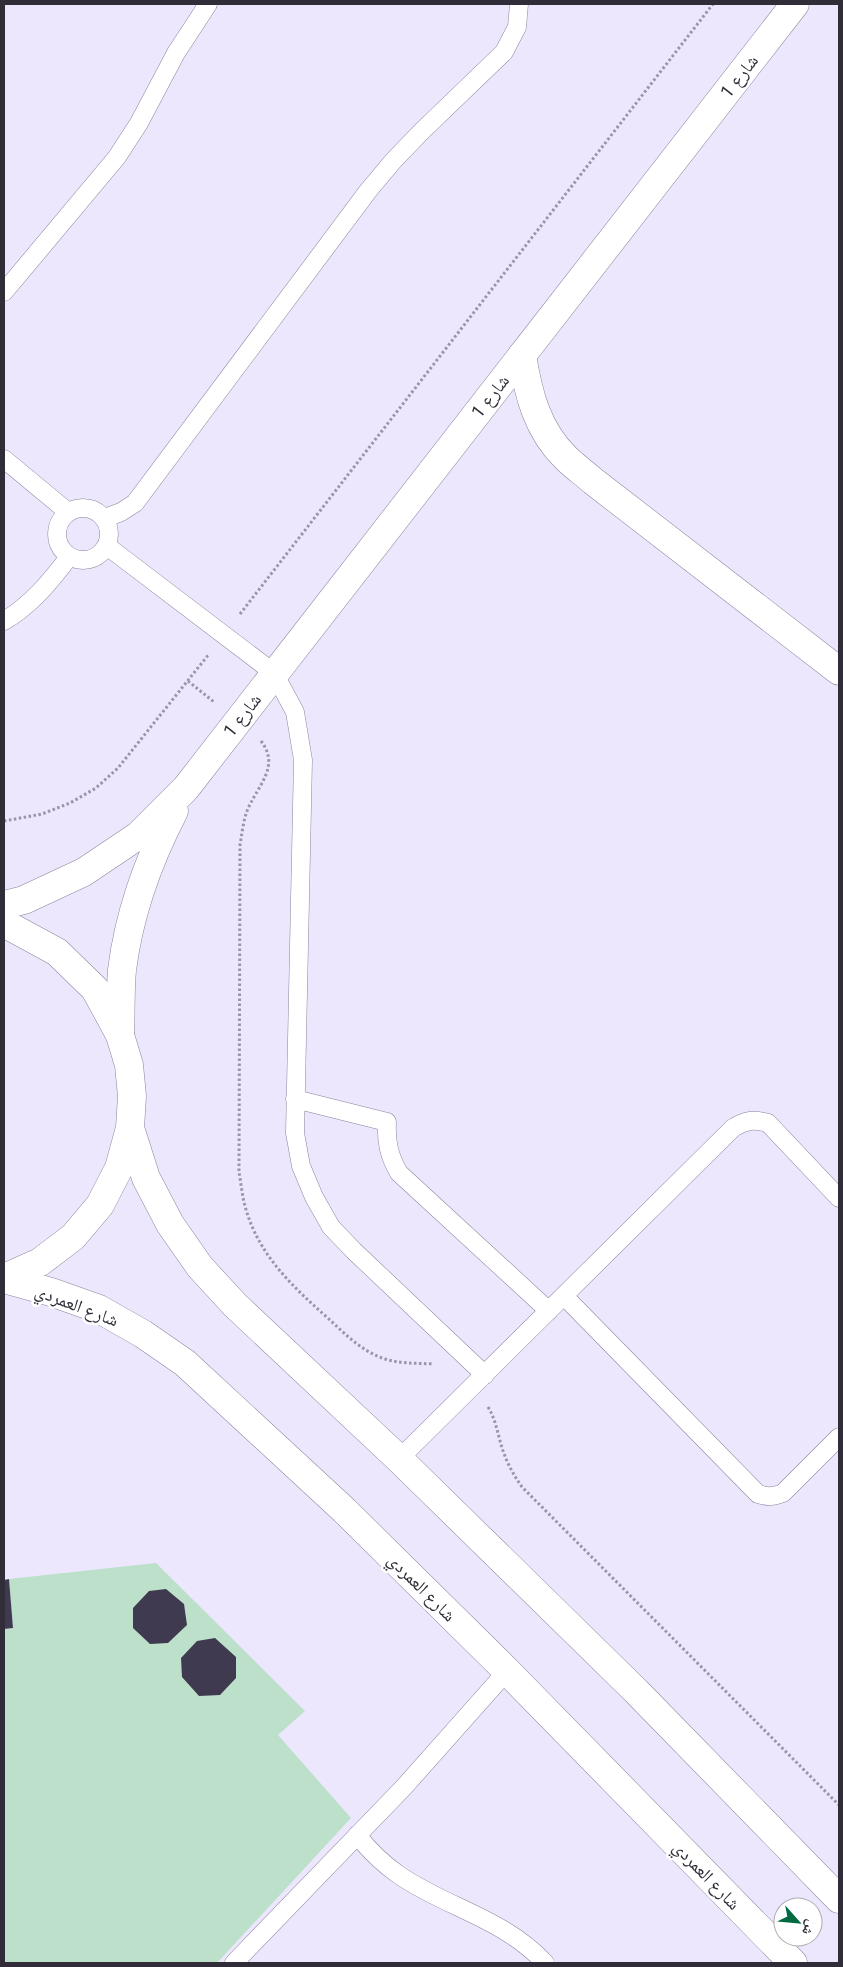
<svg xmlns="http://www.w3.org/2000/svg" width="843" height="1967" font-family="Roboto,'Noto Naskh Arabic',sans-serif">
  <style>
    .green { fill: #bce0c9 }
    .building { fill: #403a50 }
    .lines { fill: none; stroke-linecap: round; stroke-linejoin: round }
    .lane-casing { stroke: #8b849d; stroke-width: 19 }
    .street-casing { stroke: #8b849d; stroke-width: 29 }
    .secondary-casing { stroke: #8b849d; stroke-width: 29 }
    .primary-casing { stroke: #8b849d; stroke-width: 29 }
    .path { stroke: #9995a6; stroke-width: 3; stroke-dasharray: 2.5 2.5; stroke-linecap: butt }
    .lane { stroke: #fff; stroke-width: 18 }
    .street { stroke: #fff; stroke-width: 28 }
    .secondary { stroke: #fff; stroke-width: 28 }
    .primary { stroke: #fff; stroke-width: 28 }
    .labels { text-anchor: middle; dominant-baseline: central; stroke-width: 5; stroke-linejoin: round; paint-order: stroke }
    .street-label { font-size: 18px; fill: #302d38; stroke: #fff }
  </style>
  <rect width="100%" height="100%" fill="#ece7fd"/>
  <path class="green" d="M156,1563l149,148 -27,24 73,83 -134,145h-213v-334l9,-1 -4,-49z"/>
  <path class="building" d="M9,1579l4,49 -9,1v-49z
    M166,1589l18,15 3,21 -19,18 -18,1 -17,-16v-20l16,-17z
    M215,1638l21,19v21l-16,17 -21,1 -17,-19 -1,-19 16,-17z"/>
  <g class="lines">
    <defs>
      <path id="lane" d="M4,292l113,-135 22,-34 37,-70 32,-49
        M4,459l64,53
        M57 534a26 26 0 1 1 52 0a26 26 0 1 1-52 0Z
        M105,518l16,-6 14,-9 233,-312 26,-31 28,-29 82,-79 13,-25 2,-23
        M107,546l167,127 21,39 8,48 -8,373 6,33 13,31 17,30 23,24 131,124
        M4,621c27,-16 46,-39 65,-64
        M295,1099l92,23c-1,20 2,34 12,51l150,138
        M564,1296l194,198c9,3 15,3 25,-1l56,-56
        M399,1459l334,-331c13,-8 21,-9 35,-5l71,75
        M357,1835c12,15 26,29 42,40 48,33 104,43 146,88
        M234,1963l170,-176 103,-116"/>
      <path id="street" d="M522,355c6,38 15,75 44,103 8,8 18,15 27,23l246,190"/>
      <path id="secondary" d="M4,905l20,-5 60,-28 55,-37 47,-47 609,-784
        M120,1035c1,-21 0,-43 2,-65 7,-56 26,-109 52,-159"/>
      <path id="primary" d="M4,925l7,2 46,25 38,37 25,46 9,30 3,31 -2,32 -11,40 -19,37 -27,32 -33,25 -36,16
        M130,1128l16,50 24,46 30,43 35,38 164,154 237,232 203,208
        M4,1279l47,13 48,17 44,25 42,29 159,147 163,161 286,292"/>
    </defs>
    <use href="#lane" class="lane-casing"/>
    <use href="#street" class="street-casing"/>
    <use href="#secondary" class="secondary-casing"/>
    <use href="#primary" class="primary-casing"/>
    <path class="path" d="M240,614l473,-610
      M188,681l26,21
      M261,741c20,26 -4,45 -14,70 -4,11 -5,23 -7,34l-1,327c2,11 3,23 6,34 13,49 48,81 85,114 16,15 33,32 55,39 16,5 32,4 49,5
      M4,821l38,-7 28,-11 26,-15 22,-20 91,-114
      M488,1407c9,14 10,32 17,49 4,11 10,21 17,31l317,318"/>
    <use href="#lane" class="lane"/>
    <use href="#street" class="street"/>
    <use href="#secondary" class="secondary"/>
    <use href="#primary" class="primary"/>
  </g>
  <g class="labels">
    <g class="street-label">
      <text transform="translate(739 76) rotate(-52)">شارع 1</text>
      <text transform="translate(490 396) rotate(-52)">شارع 1</text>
      <text transform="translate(242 715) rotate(-52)">شارع 1</text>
      <text transform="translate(77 1305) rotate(21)">شارع العمردي</text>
      <text transform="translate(422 1587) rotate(45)">شارع العمردي</text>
      <text transform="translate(707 1875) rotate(46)">شارع العمردي</text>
    </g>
  </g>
  <rect width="843" height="1967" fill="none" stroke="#302d38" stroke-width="10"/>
  <g transform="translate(798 1922) rotate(117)"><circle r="24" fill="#ffffff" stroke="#acabaf"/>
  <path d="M0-4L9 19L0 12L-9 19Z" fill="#006a40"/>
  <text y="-8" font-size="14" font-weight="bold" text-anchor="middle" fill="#302d38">ش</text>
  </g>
</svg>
